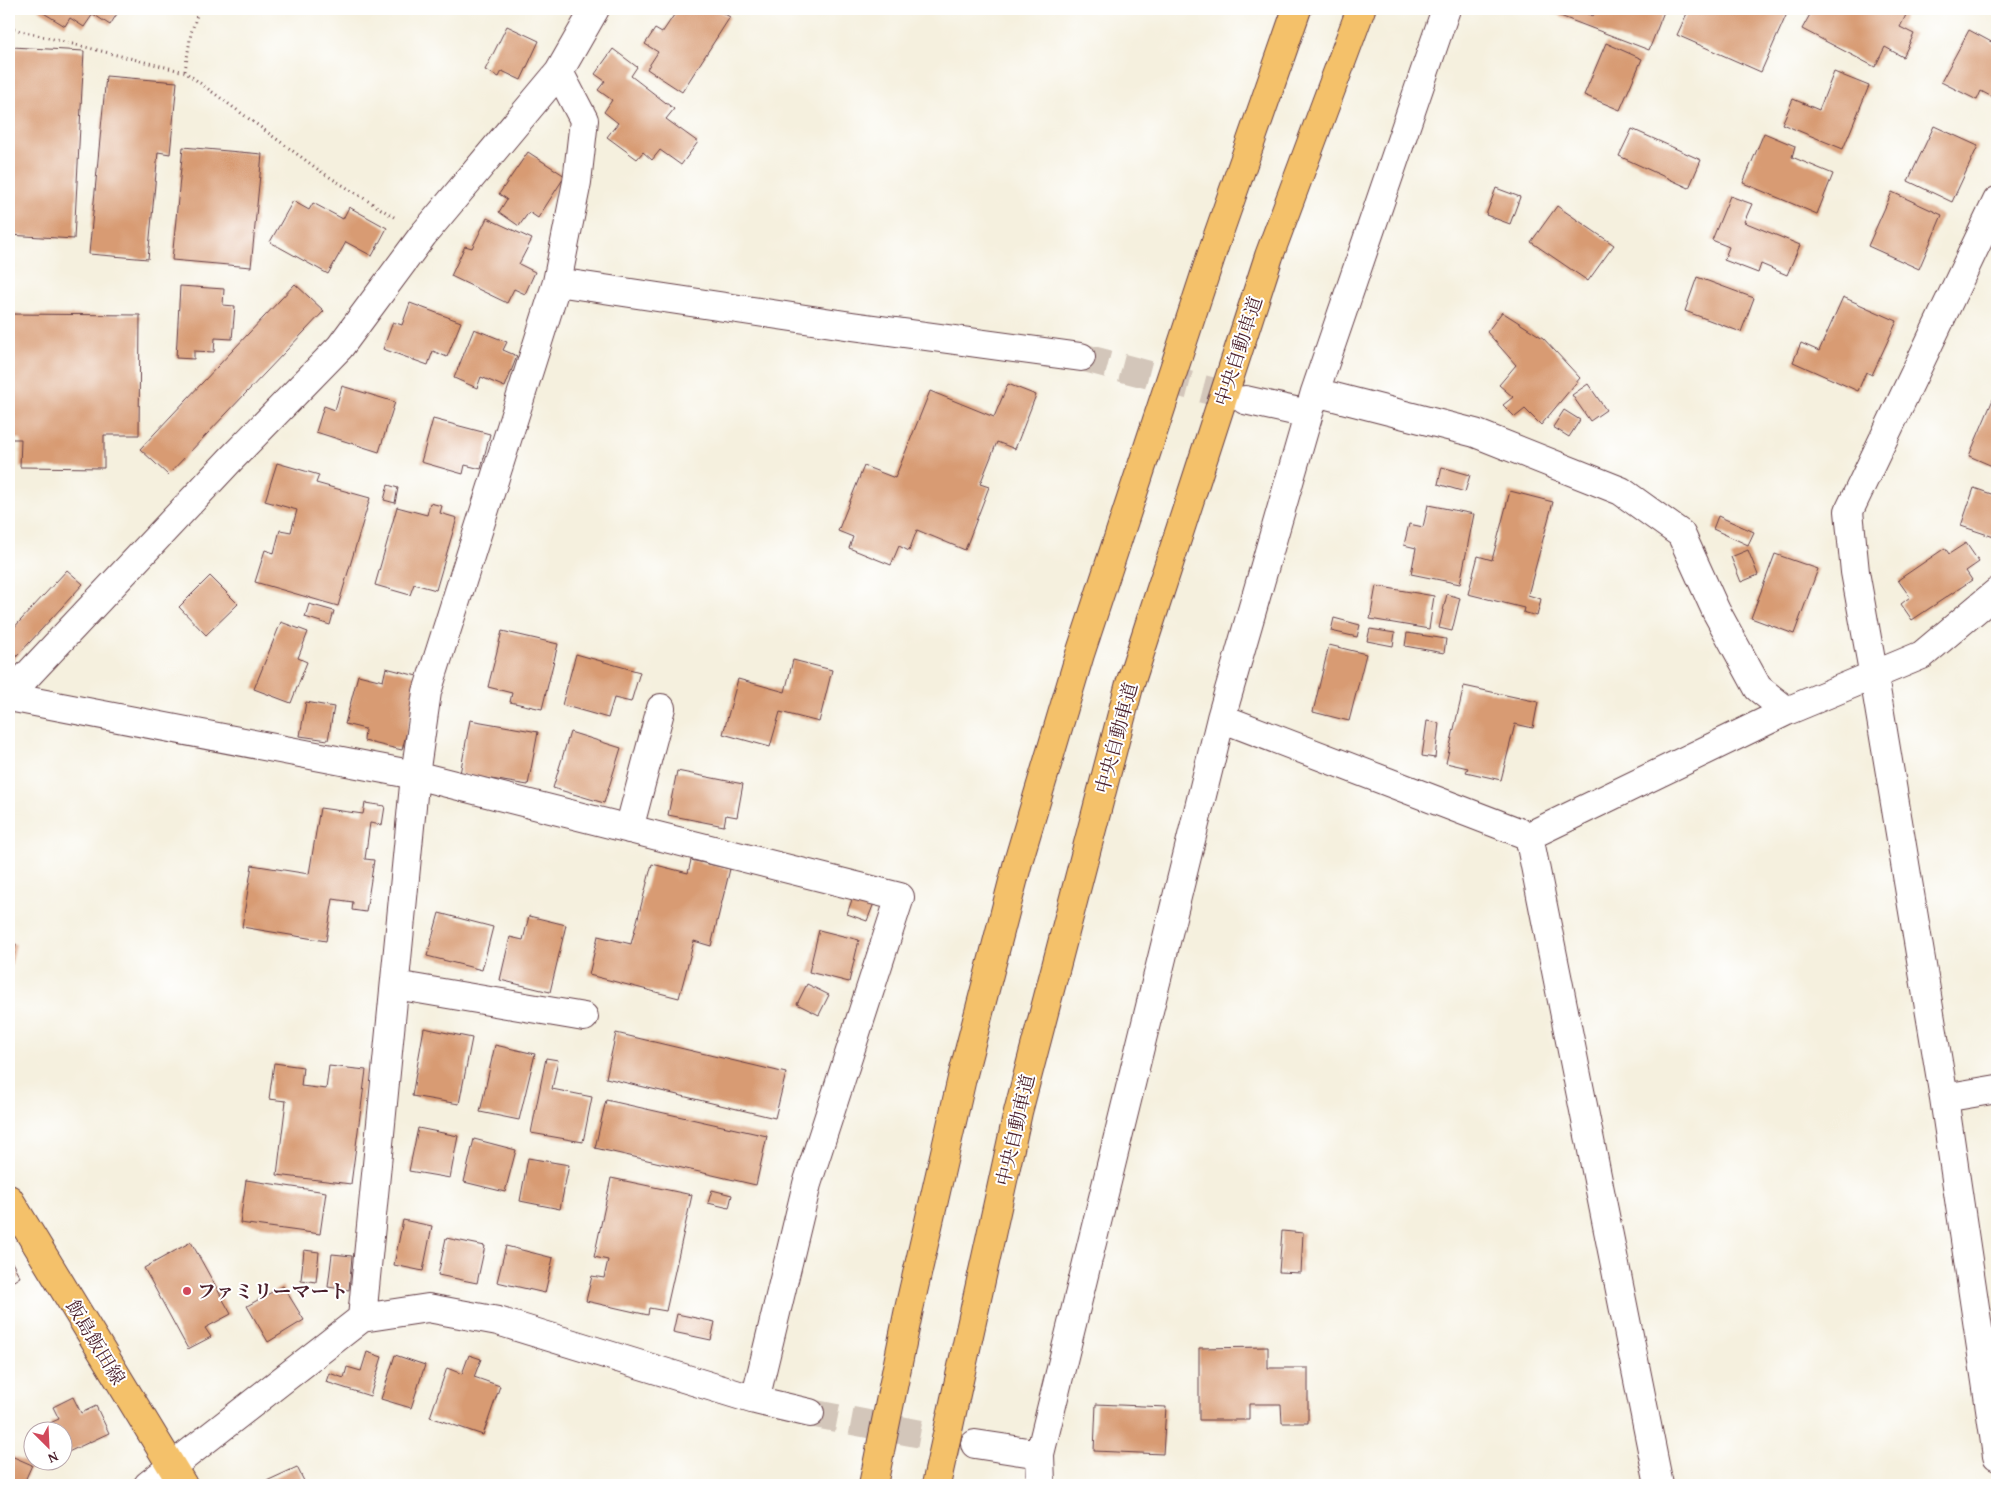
<svg xmlns="http://www.w3.org/2000/svg" width="2006" height="1494" font-family="'Gentium Book Plus','Noto Serif JP',serif">
  <style>
    .building { fill: #d89b73 }
    .lines { fill: none; stroke-linecap: round; stroke-linejoin: round }
    .minor-tunnel { stroke: #d3c6ba; stroke-width: 28; stroke-dasharray: 28 14; stroke-linecap: butt }
    .minor-casing { stroke: #643e46; stroke-width: 30 }
    .major-casing { stroke: #643e46; stroke-width: 30 }
    .highway-casing { stroke: #643e46; stroke-width: 30 }
    .path { stroke: #643e46; stroke-width: 3; stroke-dasharray: 1 4; stroke-linecap: butt }
    .minor { stroke: #fff; stroke-width: 28 }
    .major { stroke: #f4c16a; stroke-width: 28 }
    .highway { stroke: #f4c16a; stroke-width: 28 }
    .poi-dot { fill: #d1495b; stroke: #fff; stroke-width: 2 }
    .labels { text-anchor: middle; dominant-baseline: central; stroke-width: 4; stroke-linejoin: round; paint-order: stroke }
    .street-label { font-size: 19px; fill: #4a1f2b; stroke: #fff }
    .poi-label { font-size: 19px; font-weight: bold; fill: #4a1f2b; stroke: #fff; text-anchor: start }
  </style>
  <rect width="100%" height="100%" fill="#fff"/>
  <filter id="ink" filterUnits="userSpaceOnUse"><feTurbulence type="fractalNoise" baseFrequency=".02" numOctaves="2"/><feDisplacementMap in="SourceGraphic" scale="10" xChannelSelector="R" yChannelSelector="G"/><feConvolveMatrix kernelMatrix="1 2 1 2 8 2 1 2 1" color-interpolation-filters="sRGB"/></filter>
  <filter id="wash" filterUnits="userSpaceOnUse"><feTurbulence type="fractalNoise" baseFrequency=".0096" numOctaves="4" result="noise"/><feDisplacementMap in="SourceGraphic" scale="20" xChannelSelector="R" yChannelSelector="G"/><feGaussianBlur stdDeviation="1.12" result="paint"/><feColorMatrix in="noise" values="0 0 0 0 0 0 0 0 0 0 0 0 0 0 0 0 0 1.4 0 .05"/><feComposite in="paint" operator="in"/></filter>
  <g filter="url(#wash)">
    <rect width="100%" height="100%" fill="#f5f0de"/>
    <g id="blocks">
      <path class="building" d="M37,9h83l-10,16 -17,-11 -9,13 -14,-9 -5,8z
        M678,9h38l14,8 -48,75 -35,-23 11,-17 -13,-8 10,-15 7,4z
        M1557,9h18l18,7 3,-7h69l-16,41 -94,-36z
        M1689,9h100l-28,63 -84,-37z
        M1813,9h96l-9,18 14,7 -11,23 -18,-10 -10,20 -73,-38z
        M507,26l32,15 -18,39 -19,-9 -3,6 -14,-7z
        M1969,30l28,15v47l-3,6 -13,-7 -4,9 -36,-18z
        M1606,43l36,16 -22,51 -36,-15z
        M12,47l72,4 -10,188 -65,-4v-129z
        M613,49l24,18 -6,9 43,33 -8,10 32,23 -17,23 -21,-15 -8,10 -9,-8 -6,7 -30,-22 11,-14 -14,-11 8,-12 -14,-10 7,-9 -10,-7z
        M1834,72l35,14 -26,63 -61,-25 11,-25 26,11z
        M106,76l71,6 -7,72 -12,-2 -10,107 -59,-5z
        M1934,126l44,20 -26,56 -44,-21z
        M1632,129l69,31 -12,28 -70,-32z
        M1764,133l31,13 -3,11 41,17 -16,40 -74,-31z
        M183,147l79,7 -11,113 -79,-7z
        M528,152l37,24 -27,42 -9,-6 -10,14 -20,-14 8,-13 -8,-5z
        M1496,188l24,9 -10,27 -24,-9z
        M1892,192l50,23 -23,54 -51,-23z
        M1730,196l22,8 -8,18 56,23 -13,30 -26,-11 -3,9 -34,-13 5,-13 -17,-7z
        M293,201l16,9 4,-7 30,16 6,-12 38,21 -15,28 -26,-14 -18,32 -58,-32z
        M1557,206l57,39 -26,36 -57,-39z
        M487,218l45,21 -13,25 16,8 -10,22 -11,-5 -7,14 -56,-27 14,-30 7,2z
        M1697,277l57,21 -13,34 -56,-21z
        M295,284l29,27 -156,164 -28,-26z
        M180,286l44,3 -1,16 12,1 -3,33 -17,-1 -1,14 -20,-1v8l-18,-1z
        M1843,297l54,24 -25,54 -6,-3 -8,19 -65,-29 8,-19 18,8z
        M410,303l51,19 -14,35 -14,-6 -5,14 -45,-16 10,-27 9,3z
        M1502,312l41,26 37,40 -39,47 -16,-16 -10,8 -12,-12 10,-8 -14,-12 17,-20 -29,-33z
        M9,314l131,1 -1,120h-35v33l-84,-1 1,-28h-12z
        M474,329l33,13 -4,8 14,6 -12,31 -24,-10 -4,11 -23,-10z
        M1008,384l28,11 -21,54 -18,-7 -17,42 9,3 -24,63 -48,-20 -8,21 -10,-5 -8,19 -42,-17 4,-11 -15,-6 26,-65 31,12 35,-87 64,26z
        M1588,384l18,26 -16,11 -18,-26z
        M342,386l53,16 -16,50 -63,-20 8,-26 11,4z
        M1994,397l3,1v70l-28,-12z
        M1564,410l16,10 -11,17 -16,-10z
        M433,419l57,15 -9,35 -16,-4 -2,9 -42,-12z
        M277,463l42,12 -3,8 54,15 -32,108 -83,-24 10,-32 9,3 6,-23 11,2 6,-22 -32,-9z
        M1442,467l28,8 -5,17 -27,-8z
        M388,485l10,3 -3,15 -11,-3z
        M1974,488l23,8v42l-36,-12z
        M1510,491l43,11 -25,93 13,4 -4,17 -14,-4 1,-4 -56,-14 10,-38 14,4z
        M430,503l12,3 -2,7 17,5 -21,72 -22,-6 -4,11 -35,-10 22,-78 30,8z
        M1428,505l46,9 -14,70 -49,-10 5,-26 -12,-3 5,-21 14,3z
        M1718,516l36,16 -6,13 -35,-16z
        M1966,543l13,19 -13,9 6,9 -60,40 -11,-16 9,-7 -12,-17 47,-32 4,6z
        M1748,550l10,25 -17,7 -10,-25z
        M1775,554l43,15 -24,65 -43,-16z
        M67,570l16,14 -74,81v-32z
        M210,576l28,28 -32,31 -27,-28z
        M1376,586l58,10 -5,33 -59,-10z
        M1447,594l13,4 -8,33 -13,-3z
        M309,604l25,7 -4,14 -25,-8z
        M1334,618l26,7 -3,12 -26,-6z
        M281,622l27,10 -10,26 9,4 -16,41 -37,-14z
        M1370,629l25,4 -2,13 -26,-5z
        M502,631l56,13 -16,65 -32,-7 2,-9 -24,-6z
        M1407,633l39,6 -2,14 -39,-7z
        M1329,645l37,9 -17,67 -36,-9z
        M576,654l64,18 -9,30 -17,-4 -6,20 -46,-13z
        M793,660l39,10 -13,52 -39,-10 -10,35 -47,-13 15,-55 47,13z
        M386,668l35,9 -19,73 -38,-9 1,-12 -20,-5 13,-49 25,6z
        M1464,686l74,16 -5,26 -18,-4 -14,56 -35,-8 2,-4 -22,-5z
        M306,702l28,5 -6,33 -28,-4z
        M470,720l68,12 -10,53 -68,-11z
        M1427,721l12,2 -4,35 -13,-2z
        M570,732l51,16 -17,55 -51,-15z
        M677,771l66,13 -6,33 -11,-2 -2,11 -56,-11z
        M365,803l20,3 -3,19 -12,-2 -5,36 9,1 -8,52 -14,-2 1,-8 -20,-3 -7,42 -84,-14 10,-62 57,9 11,-66 43,6z
        M691,860l39,9 -19,77 -17,-5 -15,57 -90,-23 9,-39 33,8 21,-80 36,9z
        M855,891l21,7 -9,23 -20,-7z
        M439,913l54,14 -11,43 -55,-14z
        M529,916l37,9 -16,67 -50,-12 10,-43 13,3z
        M819,930l40,10 -10,42 -40,-10z
        M9,943l7,1 -6,27h-1z
        M807,984l22,11 -10,20 -22,-11z
        M424,1028l48,10 -13,66 -47,-8z
        M616,1033l170,40 -11,45 -169,-40z
        M495,1045l40,9 -16,66 -39,-8z
        M546,1058l12,2 -6,29 40,8 -9,45 -52,-9z
        M274,1063l29,4 -2,19 25,3 3,-23 37,4 -15,114 -74,-9 9,-74 -17,-2z
        M606,1100l161,36 -11,49 -161,-37z
        M418,1128l40,8 -8,42 -41,-7z
        M474,1139l42,11 -11,42 -41,-10z
        M528,1158l41,7 -9,44 -40,-8z
        M611,1178l81,17 -26,116 -17,-3 -1,7 -62,-14 6,-25 12,2 4,-18 -14,-3z
        M246,1180l80,12 -6,42 -80,-11z
        M712,1190l20,5 -3,13 -21,-5z
        M403,1220l29,6 -9,45 -29,-6z
        M1282,1231l21,2 -2,40 -22,-1z
        M446,1238l39,8 -8,37 -39,-8z
        M191,1242l40,72 -26,14 6,9 -23,12 -44,-81z
        M506,1246l47,12 -8,35 -48,-11z
        M304,1250l15,2 -3,30 -15,-2z
        M332,1254l20,2 -3,34 -21,-3z
        M9,1257l11,20 -11,7z
        M283,1286l21,34 -36,22 -21,-36z
        M677,1314l38,8 -4,18 -38,-8z
        M1268,1347v21h40v55h-26l-1,-19h-32v16h-50v-72z
        M367,1352l15,5 -12,39 -44,-14 3,-9 15,5 3,-11 14,4z
        M395,1355l30,10 -14,43 -30,-9z
        M469,1355l12,4 -7,18 26,9 -17,49 -53,-18 17,-49 15,6z
        M73,1397l8,16 15,-7 13,27 -45,21 -2,-22h-8l-4,-9 9,-4 -6,-12z
        M1096,1404l70,3 -3,47 -69,-3z
        M9,1455l23,10 -9,20h-14z
        M297,1467l9,18h-48z"/>
    </g>
  </g>
  <g filter="url(#ink)">
    <use href="#blocks" fill-opacity="0" stroke="#643e46" stroke-width="1"/>
    <g class="lines">
      <path class="minor-tunnel" d="M1081,357l164,43
        M810,1413l165,31"/>
      <defs>
        <path id="minor" d="M1997,201l-148,310 6,61 19,105 70,421 53,358
          M557,282l295,44 229,31
          M1315,392l160,41 146,58 60,43 35,77 42,77 29,23
          M1245,400l63,14
          M9,695l222,-236 109,-112 83,-112 136,-163 36,-63
          M9,697l406,78 485,122 -93,287 -52,216
          M1221,718l308,118 258,-125 135,-56 75,-63
          M629,829l32,-121
          M1529,836l130,649
          M395,985l189,32
          M1944,1098l53,-9
          M362,1318l53,-543 12,-83 130,-410 20,-100 7,-62 -25,-48
          M975,1444l65,10
          M148,1485l214,-167 66,-10 70,13 257,79 55,13
          M1041,1485l-1,-31 181,-736 94,-326 131,-383"/>
        <path id="major" d="M9,1199l174,286"/>
        <path id="highway" d="M873,1485l36,-176 53,-231 56,-216 62,-208 136,-413 81,-232
          M936,1485l82,-373 111,-425 140,-431 92,-247"/>
      </defs>
      <use href="#minor" class="minor-casing"/>
      <use href="#major" class="major-casing"/>
      <use href="#highway" class="highway-casing"/>
      <path class="path" d="M9,28l176,44 138,101 71,44
        M185,71l6,-38 8,-24"/>
      <use href="#minor" class="minor"/>
      <use href="#major" class="major"/>
      <use href="#highway" class="highway"/>
    </g>
  </g>
  <circle class="poi-dot" cx="187" cy="1291" r="5"/>
  <g class="labels">
    <g class="street-label">
      <text transform="translate(1238 351) rotate(-72)">中央自動車道</text>
      <text transform="translate(1116 738) rotate(-75)">中央自動車道</text>
      <text transform="translate(1015 1130) rotate(-77)">中央自動車道</text>
      <text transform="translate(96 1342) rotate(59)">飯島飯田線</text>
    </g>
    <g class="poi-label">
      <text x="197" y="1291">ファミリーマート</text>
    </g>
  </g>
  <rect width="2006" height="1494" fill="none" stroke="#fff" stroke-width="30"/>
  <g transform="translate(48 1446) rotate(156)"><circle r="24" fill="#ffffff" stroke="#b7a5aa"/>
  <path d="M0-4L9 19L0 12L-9 19Z" fill="#d1495b"/>
  <text y="-8" font-size="14" font-weight="bold" text-anchor="middle" fill="#4a1f2b">N</text>
  </g>
</svg>
